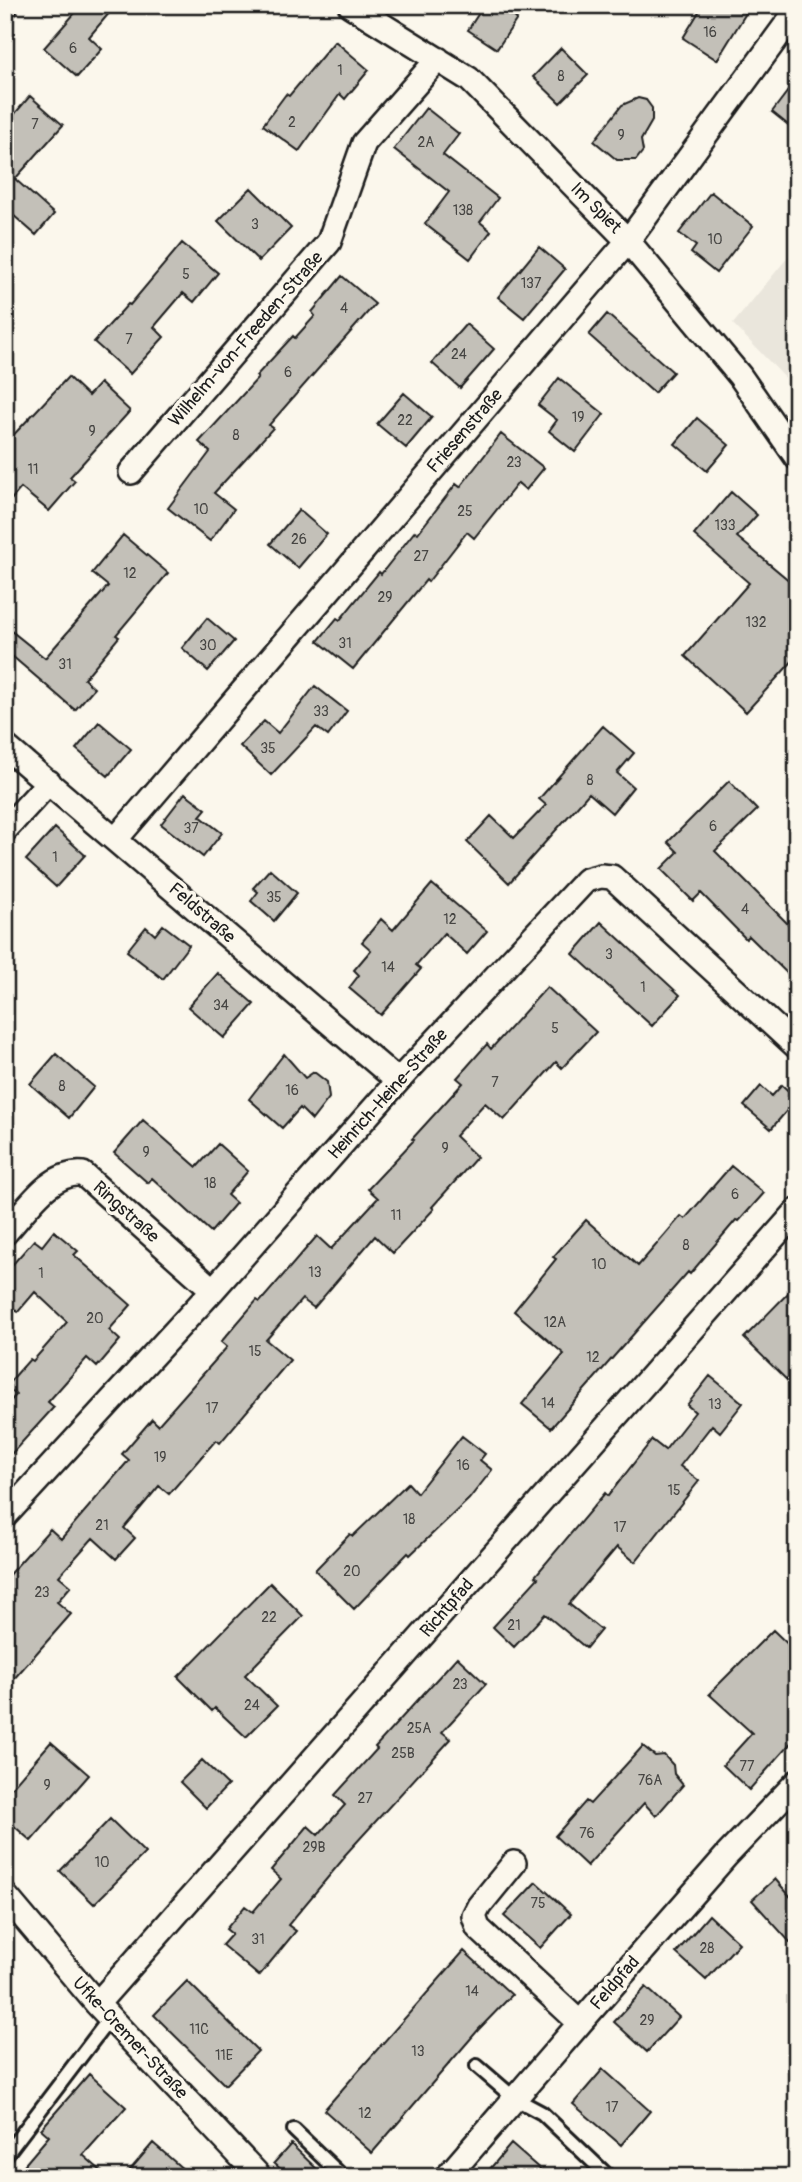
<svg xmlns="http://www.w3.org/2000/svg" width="802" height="2182" font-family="Pangolin,sans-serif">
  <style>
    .built { fill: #eae6dc }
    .building { fill: #c3c0b8; stroke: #1c1c1c; stroke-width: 2 }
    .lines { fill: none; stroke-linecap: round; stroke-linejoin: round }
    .lane-casing { stroke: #1c1c1c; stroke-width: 18 }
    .street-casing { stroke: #1c1c1c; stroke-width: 28 }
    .lane { stroke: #fbf7ec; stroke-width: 12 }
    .street { stroke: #fbf7ec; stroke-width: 23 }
    .labels { text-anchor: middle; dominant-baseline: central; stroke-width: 7; stroke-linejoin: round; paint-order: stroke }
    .number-label { font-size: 14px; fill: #464543 }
    .street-label { font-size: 18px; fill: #1c1c1c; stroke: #fbf7ec }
  </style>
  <rect width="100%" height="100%" fill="#fbf7ec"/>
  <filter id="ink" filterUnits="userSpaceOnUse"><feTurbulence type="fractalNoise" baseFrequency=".0143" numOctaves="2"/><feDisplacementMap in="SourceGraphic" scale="14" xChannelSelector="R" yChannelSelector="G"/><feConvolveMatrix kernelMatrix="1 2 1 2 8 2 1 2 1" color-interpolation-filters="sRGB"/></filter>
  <g filter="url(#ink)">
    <path class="built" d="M797,246v144l-64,-66z"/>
    <path class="building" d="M82,5h34l-27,32 13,12 -25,28 -33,-29z
      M484,5h12l21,14 -20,30 -29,-19z
      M703,5h48l-34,55 -34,-22z
      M335,41l34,29 -24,29 -5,-5 -41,57 -36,-26 23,-31 3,2z
      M561,48l27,27 -28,28 -27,-26z
      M797,79v53l-25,-20z
      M30,96l33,29 -48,54 39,35 -18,21 -31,-27v-83z
      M638,98l8,2 6,8v13l-11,19 2,11 -7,9h-19l-23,-19 28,-36z
      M426,108l33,26 -16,21 55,43 -18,24 11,9 -21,28 -45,-35 24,-32 -55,-43z
      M251,188l40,40 -32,33 -41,-40z
      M711,192l42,34 -37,47 -25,-20 5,-7 -17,-13z
      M182,243l36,30 -24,29 -11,-9 -29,34 10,10 -34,37 -36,-32 34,-38 2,1z
      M539,247l26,22 -41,49 -26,-21z
      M342,276l33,28 -106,121 4,3 -59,65 20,16 -24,32 -42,-33 42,-56 -11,-10 59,-64 -2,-2 37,-40 2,2 20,-22 -3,-4z
      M607,314l66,58 -19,21 -65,-58z
      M466,324l28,25 -34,39 -28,-25z
      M68,377l20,19 12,-13 30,28 -60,66 5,4 -26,30 -28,-23 -16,19v-63z
      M559,378l45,36 -29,38 -26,-21 8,-11 -19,-15z
      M404,393l28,24 -26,31 -29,-24z
      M697,418l32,27 -22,26 -32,-27z
      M501,434l43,34 -18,22 -8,-7 -44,55 -7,-6 -39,50 -2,-2 -73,89 -35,-28 19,-23 3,2 39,-48 2,2 34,-43 3,2 38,-49 4,3z
      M731,492l26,23 -20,22 60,50v69l-51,56 -61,-56 64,-73 -55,-48z
      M299,510l28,24 -29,34 -28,-24z
      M123,535l45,38 -52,62 3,2 -35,42 10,9 -19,22 -70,-60v-14l5,-6 35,28 63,-72 -16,-13z
      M207,618l27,23 -26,30 -26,-23z
      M315,686l32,25 -19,25 -12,-9 -45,48 -31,-29 24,-25 14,12z
      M99,722l32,27 -23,27 -32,-27z
      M603,726l31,27 -17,20 16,14 -21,26 -23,-20 -80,90 -42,-41 24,-26 23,22 32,-33 -7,-6z
      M729,781l28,29 -42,41 82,82v50l-48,-47 -3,3 -45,-46 -8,8 -32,-32 17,-17 -10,-10z
      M185,793l21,16 -6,7 22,17 -19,24 -42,-33z
      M55,828l30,27 -29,32 -30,-27z
      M270,869l27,24 -23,28 -23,-20 7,-9 -5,-4z
      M432,884l55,47 -20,23 -23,-21 -28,32 5,4 -40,46 -32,-27 10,-13 -5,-5 17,-20 -9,-8 19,-23 12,11z
      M601,922l79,73 -28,31 -79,-72z
      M163,925l26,20 -26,34 -36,-28 19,-24 9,8z
      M218,973l36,31 -30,34 -36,-31z
      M547,987l49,45 -34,36 -6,-6 -52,58 -19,-17 -30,33 22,21 -45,50 2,2 -41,44 -18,-17 -61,72 -12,-9 -36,41 24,20 -70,83 -4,-3 -47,54 -10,-8 -35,42 11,10 -19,21 -23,-21 -34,38 12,10 -14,16 14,12 -66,75v-110l45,-50 11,10 68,-79 -7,-6 30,-35 6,6 69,-78 -6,-5 36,-42 3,2 57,-66 14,13 47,-51 -10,-9 46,-49 -2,-1 51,-56 -6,-5 30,-34 4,5z
      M56,1054l38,33 -25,31 -39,-34z
      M284,1054l21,24 9,-6 13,10 2,16 -17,22 -12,-12 -18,20 -33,-29z
      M782,1085l15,14 -26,30 -27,-23 17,-20 11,10z
      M143,1120l54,47 21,-23 30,27 -21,24 9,8 -25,29 -59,-54 -4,5 -34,-30z
      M731,1166l33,27 -25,28 -3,-1 -46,54 -2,-2 -137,156 -29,-24 42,-50 -50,-43 42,-52 -3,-2 33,-37 52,46 43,-50 4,3z
      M54,1231l24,20 -4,4 57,50 -22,25 11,10 -23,27 -10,-9 -39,44 6,5 -49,54v-54l11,-12 -10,-9 24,-27 3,2 34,-39 -32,-30 -17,20 -13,-10v-29l29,-33 8,6z
      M797,1284v106l-53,-52z
      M710,1376l33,27 -23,29 -8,-7 -32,41 19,15 -64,81 -18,-15 -48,57 32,26 -15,18 -41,-34 -31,33 -21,-20 45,-49 -3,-2 70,-83 3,3 44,-56 13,10 30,-38 -8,-7z
      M462,1436l23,18 -5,6 12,10 -23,29 -59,56 -2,-2 -54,56 -39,-39 35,-36 3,2 55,-53 9,10z
      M270,1583l33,33 -58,59 32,31 -31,31 -31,-29 -3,3 -34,-34z
      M773,1630l24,23v83l-48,54 -26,-25 29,-32 -43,-39z
      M457,1657l29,27 -44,48 9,7 -107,117 1,1 -57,68 8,6 -37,45 -37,-31 10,-11 -6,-5 19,-23 8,6 28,-33 -10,-9 37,-44 10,9 27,-30 -10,-10 42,-46 -2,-2z
      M51,1742l38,33 -58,66 -26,-23v-23z
      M643,1746l12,10 9,-1 9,10 1,9 9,11 -27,31 -12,-13 -57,63 -32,-30 31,-35 4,3z
      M202,1760l26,25 -22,23 -26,-26z
      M110,1819l35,34 -51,51 -34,-33z
      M775,1879l22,25v46l-45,-50z
      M536,1882l35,32 -31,34 -36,-32z
      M709,1915l30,28 -33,37 -30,-27z
      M464,1951l48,44 -33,34 -107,124 -48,-43z
      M187,1981l71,70 -33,34 -71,-70z
      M646,1987l33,30 -32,35 -33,-30z
      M603,2069l47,42 -29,34 -48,-41z
      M89,2074l37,33 -43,48 25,22h-94l35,-41 -8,-7z
      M153,2143l39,34h-68z
      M291,2144l34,33h-36l-15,-14z
      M511,2144l38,33h-66z"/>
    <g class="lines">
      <defs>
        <path id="lane" d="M477,2066l37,32 28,15 67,64
          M294,2130l49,47
          M5,2156l105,-138"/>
        <path id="street" d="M350,5l119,74 159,162 112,135 57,82
          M5,7l1,-2
          M131,472l198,-230 35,-99 74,-84
          M5,746l393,335
          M5,830l44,-48
          M116,839l512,-598 169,-231
          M5,1233c21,-22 44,-62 78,-59l130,116
          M5,1516l208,-226 185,-209 188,-201 15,-4 11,1 185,170
          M514,1863l-35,43 -5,10 4,12 102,95 146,-167 71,-74
          M5,1895l92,109 163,173
          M97,2004l700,-793
          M447,2177l133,-154"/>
      </defs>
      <use href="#lane" class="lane-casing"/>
      <use href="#street" class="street-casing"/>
      <use href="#lane" class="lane"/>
      <use href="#street" class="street"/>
    </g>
  </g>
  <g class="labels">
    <g class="number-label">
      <text x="710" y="32">16</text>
      <text x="73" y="48">6</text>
      <text x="340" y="70">1</text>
      <text x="561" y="76">8</text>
      <text x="292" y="122">2</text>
      <text x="35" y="124">7</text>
      <text x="621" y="135">9</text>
      <text x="426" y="142">2A</text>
      <text x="463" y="210">138</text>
      <text x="255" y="224">3</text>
      <text x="715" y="239">10</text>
      <text x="186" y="274">5</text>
      <text x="531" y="283">137</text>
      <text x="344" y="308">4</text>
      <text x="129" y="339">7</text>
      <text x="459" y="354">24</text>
      <text x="288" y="372">6</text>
      <text x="578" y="417">19</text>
      <text x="405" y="420">22</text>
      <text x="92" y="431">9</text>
      <text x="236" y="435">8</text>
      <text x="514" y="462">23</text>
      <text x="33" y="469">11</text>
      <text x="201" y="509">10</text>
      <text x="465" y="511">25</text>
      <text x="725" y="525">133</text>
      <text x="299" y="539">26</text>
      <text x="421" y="556">27</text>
      <text x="130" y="573">12</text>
      <text x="385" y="597">29</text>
      <text x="756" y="622">132</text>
      <text x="345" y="643">31</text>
      <text x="208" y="645">30</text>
      <text x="65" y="664">31</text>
      <text x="321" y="711">33</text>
      <text x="268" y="748">35</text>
      <text x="590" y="780">8</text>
      <text x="713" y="826">6</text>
      <text x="191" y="828">37</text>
      <text x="55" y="857">1</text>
      <text x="274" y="897">35</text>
      <text x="745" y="909">4</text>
      <text x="450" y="919">12</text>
      <text x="609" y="954">3</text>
      <text x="388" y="967">14</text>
      <text x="643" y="987">1</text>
      <text x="221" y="1005">34</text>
      <text x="555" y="1028">5</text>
      <text x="495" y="1082">7</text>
      <text x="62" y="1086">8</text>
      <text x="292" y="1090">16</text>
      <text x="445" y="1148">9</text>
      <text x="146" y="1152">9</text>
      <text x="210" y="1183">18</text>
      <text x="735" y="1194">6</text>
      <text x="396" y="1215">11</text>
      <text x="686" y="1245">8</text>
      <text x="599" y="1264">10</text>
      <text x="315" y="1272">13</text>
      <text x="41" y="1273">1</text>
      <text x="95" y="1318">20</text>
      <text x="555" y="1322">12A</text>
      <text x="255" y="1351">15</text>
      <text x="593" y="1357">12</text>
      <text x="548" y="1403">14</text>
      <text x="715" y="1404">13</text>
      <text x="212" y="1408">17</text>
      <text x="160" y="1457">19</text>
      <text x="463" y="1465">16</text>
      <text x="674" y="1490">15</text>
      <text x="409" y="1519">18</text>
      <text x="102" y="1525">21</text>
      <text x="620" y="1527">17</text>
      <text x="352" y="1571">20</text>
      <text x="42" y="1592">23</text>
      <text x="269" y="1617">22</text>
      <text x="514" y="1625">21</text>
      <text x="460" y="1684">23</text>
      <text x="252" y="1705">24</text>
      <text x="419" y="1728">25A</text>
      <text x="403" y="1753">25B</text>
      <text x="747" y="1766">77</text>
      <text x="650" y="1780">76A</text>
      <text x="47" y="1785">9</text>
      <text x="365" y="1798">27</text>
      <text x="587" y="1833">76</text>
      <text x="314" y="1847">29B</text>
      <text x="102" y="1862">10</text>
      <text x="538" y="1903">75</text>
      <text x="258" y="1939">31</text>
      <text x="707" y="1948">28</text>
      <text x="472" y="1991">14</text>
      <text x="647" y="2020">29</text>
      <text x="199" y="2029">11C</text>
      <text x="418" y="2051">13</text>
      <text x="224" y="2055">11E</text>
      <text x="612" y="2107">17</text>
      <text x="365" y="2113">12</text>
    </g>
    <g class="street-label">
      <text transform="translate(596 208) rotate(45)">Im Spiet</text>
      <text transform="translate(246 339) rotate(-49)">Wilhelm-von-Freeden-Straße</text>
      <text transform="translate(465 431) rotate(-49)">Friesenstraße</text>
      <text transform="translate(202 913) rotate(41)">Feldstraße</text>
      <text transform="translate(388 1094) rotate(-48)">Heinrich-Heine-Straße</text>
      <text transform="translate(126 1212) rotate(42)">Ringstraße</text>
      <text transform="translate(447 1608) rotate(-49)">Richtpfad</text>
      <text transform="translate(615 1983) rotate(-49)">Feldpfad</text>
      <text transform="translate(130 2038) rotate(47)">Ufke-Cremer-Straße</text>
    </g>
  </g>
  <rect width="802" height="2182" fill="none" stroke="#fbf7ec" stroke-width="28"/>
  <rect x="14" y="14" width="774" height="2154" fill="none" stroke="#1c1c1c" stroke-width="2.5" filter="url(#ink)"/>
</svg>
